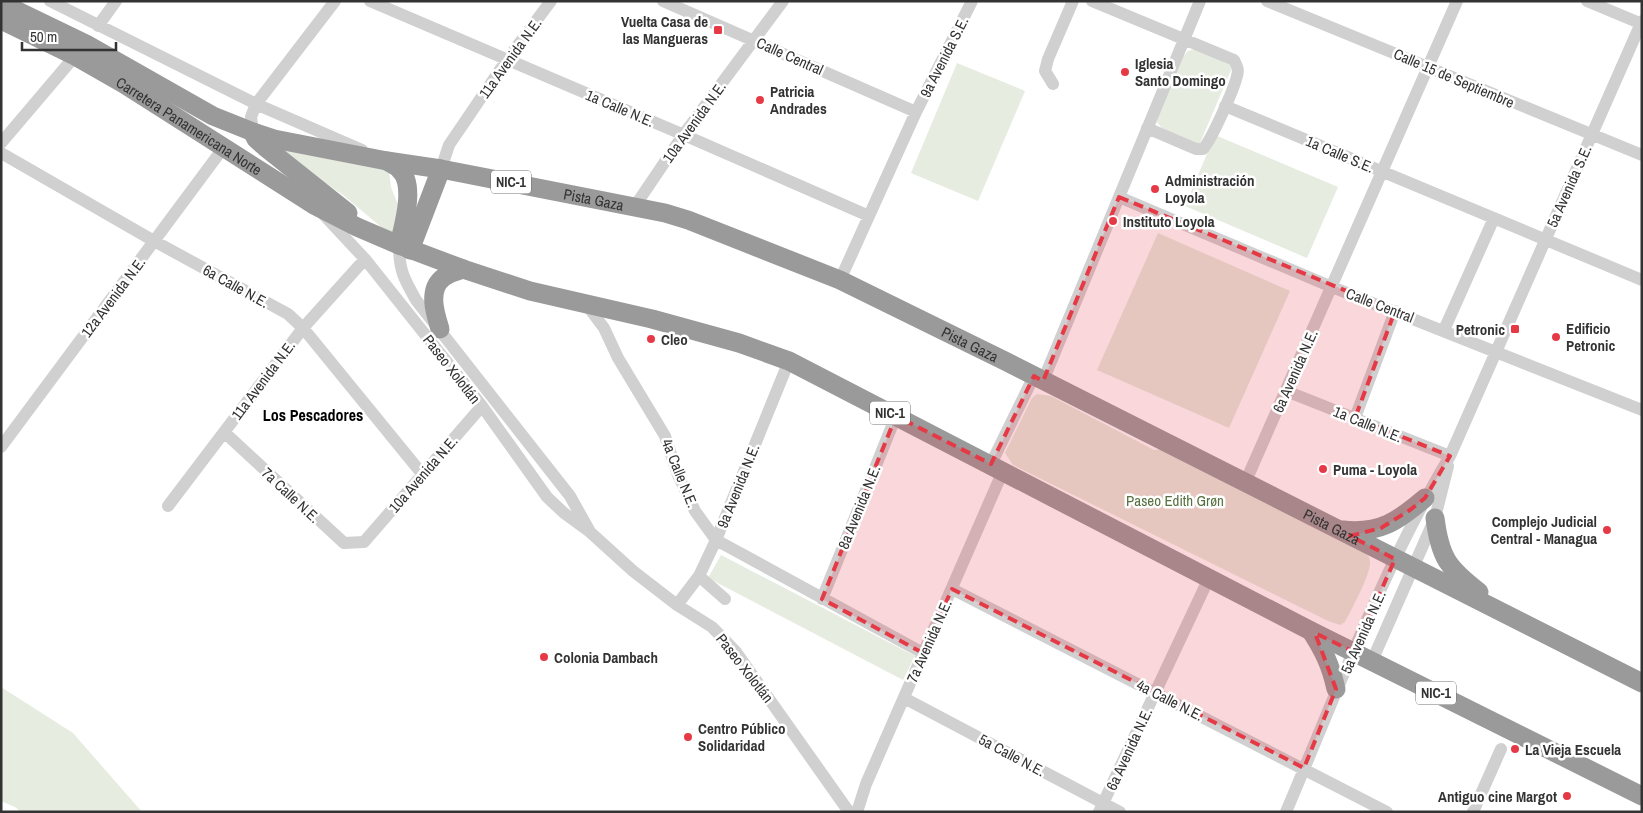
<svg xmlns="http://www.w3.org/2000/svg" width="1643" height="813" font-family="'Archivo Narrow',sans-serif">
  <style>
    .green { fill: #e6ecdf }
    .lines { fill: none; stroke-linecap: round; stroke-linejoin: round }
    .minor { stroke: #d0d0d0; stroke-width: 12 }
    .highway { stroke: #9a9a9a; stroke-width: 19 }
    .marked { fill: #e63946; fill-opacity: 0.2; stroke: #e63946; stroke-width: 4; stroke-dasharray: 10 6; stroke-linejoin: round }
    .poi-dot { fill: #e63946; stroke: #fff; stroke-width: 2 }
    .labels { text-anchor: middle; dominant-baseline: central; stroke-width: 5; stroke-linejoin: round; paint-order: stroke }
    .shield { fill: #fff; stroke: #707070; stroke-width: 1 }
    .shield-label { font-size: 14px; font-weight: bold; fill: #333 }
    .poi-label { font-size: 15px; font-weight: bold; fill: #333; stroke: #fff; text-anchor: start }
    .street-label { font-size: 15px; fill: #333; stroke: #fff }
    .park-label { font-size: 15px; fill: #56703f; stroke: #fff }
    .neighbourhood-label { font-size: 16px; font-weight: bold; fill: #000; stroke: #fff }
  </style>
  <rect width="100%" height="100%" fill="#fff"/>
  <path class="green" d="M1195,49l35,16 1,5 -31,73h-5l-33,-15 -5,-6 1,-7 25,-58 5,-6z
    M957,63l68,28 -47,110 -67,-28z
    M1215,135l123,52 -31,71 -122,-52z
    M278,146l105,21 6,5 2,15 7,18 -4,27 -3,2 -5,-3 -43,-36 -65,-44z
    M1158,233l132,58 -61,137 -132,-58z
    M1037,394l14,2 103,54 14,-1 196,102c3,4 6,6 6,11 1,12 -19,48 -25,60l-5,3 -12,-4 -315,-156 -8,-12 27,-55z
    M721,555l194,101 -12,24 -195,-102z
    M1,687l72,46 69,79h-121l-6,-5 -14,-6z"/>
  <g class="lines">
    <path class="minor" d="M50,1l206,103 106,46
      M370,1l314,134 185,81
      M663,1l253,111
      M1092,1l142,59c3,6 5,9 3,16 -3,13 -25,63 -34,73h-7l-49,-21
      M1267,1l375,154
      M1587,1l55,23
      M98,26l18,-25
      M1053,84l-8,-13 3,-12 25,-58
      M1225,106l417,174
      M253,132l-2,-15 5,-13 79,-103
      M1,143l74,-87
      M1,153l153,88 134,73 15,14 120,147
      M441,169l8,-24 57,-84 45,-60
      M1119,197l213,90 310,123
      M635,206l46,-68 102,-137
      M323,214l42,45 117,147 65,91 17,16 26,19 43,39 44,34 35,22 24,25 113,160
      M399,245c0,25 5,34 17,55l154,196 19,34
      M840,280l76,-168 56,-111
      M586,304l18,24 14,30 47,78 13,39 17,36 21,29 207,113
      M1444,330l50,-112
      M1043,381l157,-380
      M1286,391l164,65
      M1355,418l40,-107
      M224,432l120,111 20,-1 118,-136
      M1,447l223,-300
      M991,464l43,-88
      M1245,483l212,-482
      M168,506l135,-178 62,-69
      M699,576l26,23
      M952,589l435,223
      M822,599l74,-183
      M677,605l22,-29 17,-36 73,-179
      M1372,661l63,-143 13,-52
      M904,698l216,114
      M857,812l9,-28 137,-313
      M1099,812l110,-234
      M1286,812c51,-120 97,-244 164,-356l192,-435
      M1473,812l28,-63"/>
    <g class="highway">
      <path id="s1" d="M1,3l85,41 127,72 40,16 21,7 113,22 54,8 224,44 23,7 152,60 167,82 635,321"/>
      <path id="s2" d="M1,20l74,36 49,28 190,121 43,22 42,18 64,24 67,22 122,28 87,24 50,18 522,270 331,165"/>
      <path d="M254,135l2,4 9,8 83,66"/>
      <path d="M387,161c4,3 10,5 13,9 16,15 3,57 -1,75"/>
      <path d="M410,250l31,-81"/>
      <path d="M440,329c-5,-16 -13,-40 4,-52 5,-4 13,-6 19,-8"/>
      <path d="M1435,518c5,40 13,50 44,74"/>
      <path d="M1343,530c37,4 55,-9 82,-32"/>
      <path d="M1311,631c13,20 20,35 25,58"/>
    </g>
  </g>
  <path class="marked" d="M1119,197l276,114 -40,107 95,38 -25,42 -15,12 -29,18 -31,8 45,23 -41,93 -39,-19 21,56 -32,79 -352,-179 -29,64 -101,-54 74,-183 95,48 43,-88 9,5z"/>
  <g class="poi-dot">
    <rect x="713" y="25" width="10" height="10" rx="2.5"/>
    <circle cx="1125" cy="72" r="5"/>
    <circle cx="760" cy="100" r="5"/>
    <circle cx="1155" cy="189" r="5"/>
    <circle cx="1113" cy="221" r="5"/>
    <rect x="1510" y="324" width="10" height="10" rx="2.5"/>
    <circle cx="1556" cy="337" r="5"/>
    <circle cx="651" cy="339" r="5"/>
    <circle cx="1323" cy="469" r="5"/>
    <circle cx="1607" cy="530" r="5"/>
    <circle cx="544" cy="657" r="5"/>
    <circle cx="688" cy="737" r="5"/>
    <circle cx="1515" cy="749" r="5"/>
    <circle cx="1567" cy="796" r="5"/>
  </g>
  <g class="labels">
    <g class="shield">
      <rect x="491" y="170.5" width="40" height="23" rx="4"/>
      <rect x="870" y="401.5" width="40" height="23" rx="4"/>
      <rect x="1416" y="681.5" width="40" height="23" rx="4"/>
    </g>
    <g class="shield-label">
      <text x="511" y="182">NIC-1</text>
      <text x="890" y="413">NIC-1</text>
      <text x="1436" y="693">NIC-1</text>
    </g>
    <g class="poi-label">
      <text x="708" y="21" text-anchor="end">Vuelta Casa de<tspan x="708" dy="17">las Mangueras</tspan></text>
      <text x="1135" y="63">Iglesia<tspan x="1135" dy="17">Santo Domingo</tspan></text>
      <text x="770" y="91">Patricia<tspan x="770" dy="17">Andrades</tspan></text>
      <text x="1165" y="180">Administración<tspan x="1165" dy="17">Loyola</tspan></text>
      <text x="1123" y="221">Instituto Loyola</text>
      <text x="1566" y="328">Edificio<tspan x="1566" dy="17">Petronic</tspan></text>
      <text x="1505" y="329" text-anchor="end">Petronic</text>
      <text x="661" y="339">Cleo</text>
      <text x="1333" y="469">Puma - Loyola</text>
      <text x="1597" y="521" text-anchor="end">Complejo Judicial<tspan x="1597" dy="17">Central - Managua</tspan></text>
      <text x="554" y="657">Colonia Dambach</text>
      <text x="698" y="728">Centro Público<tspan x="698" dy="17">Solidaridad</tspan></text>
      <text x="1525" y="749">La Vieja Escuela</text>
      <text x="1557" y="796" text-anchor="end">Antiguo cine Margot</text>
    </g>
    <g class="street-label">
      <text transform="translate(790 56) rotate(24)">Calle Central</text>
      <text transform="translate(944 57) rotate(-63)">9a Avenida S.E.</text>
      <text transform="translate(510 58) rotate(-54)">11a Avenida N.E.</text>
      <text transform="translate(1454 78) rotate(23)">Calle 15 de Septiembre</text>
      <text transform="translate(620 108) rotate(23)">1a Calle N.E.</text>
      <text transform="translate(694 122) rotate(-54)">10a Avenida N.E.</text>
      <text stroke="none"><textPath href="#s2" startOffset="216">Carretera Panamericana Norte</textPath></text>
      <text transform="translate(1340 154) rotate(23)">1a Calle S.E.</text>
      <text transform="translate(1569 186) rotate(-66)">5a Avenida S.E.</text>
      <text stroke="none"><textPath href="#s1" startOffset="631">Pista Gaza</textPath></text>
      <text transform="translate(236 286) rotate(29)">6a Calle N.E.</text>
      <text transform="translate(113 297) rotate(-53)">12a Avenida N.E.</text>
      <text transform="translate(1380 305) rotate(21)">Calle Central</text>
      <text stroke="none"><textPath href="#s1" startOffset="1036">Pista Gaza</textPath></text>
      <text transform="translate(452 369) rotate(52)">Paseo Xolotlán</text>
      <text transform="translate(1295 371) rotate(-66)">6a Avenida N.E.</text>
      <text transform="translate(263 380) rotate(-53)">11a Avenida N.E.</text>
      <text transform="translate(1368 424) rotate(22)">1a Calle N.E.</text>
      <text transform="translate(680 473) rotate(68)">4a Calle N.E.</text>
      <text transform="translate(423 474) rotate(-49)">10a Avenida N.E.</text>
      <text transform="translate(738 486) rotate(-68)">9a Avenida N.E.</text>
      <text transform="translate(291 495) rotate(43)">7a Calle N.E.</text>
      <text transform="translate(859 507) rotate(-68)">8a Avenida N.E.</text>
      <text stroke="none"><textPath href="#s1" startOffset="1441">Pista Gaza</textPath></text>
      <text transform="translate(1363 632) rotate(-66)">5a Avenida N.E.</text>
      <text transform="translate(929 641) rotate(-66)">7a Avenida N.E.</text>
      <text transform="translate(745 668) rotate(52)">Paseo Xolotlán</text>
      <text transform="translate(1170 700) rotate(27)">4a Calle N.E.</text>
      <text transform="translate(1129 749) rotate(-65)">6a Avenida N.E.</text>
      <text transform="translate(1012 755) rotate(28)">5a Calle N.E.</text>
    </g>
    <g class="park-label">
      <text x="1175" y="500">Paseo Edith Grøn</text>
    </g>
    <g class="neighbourhood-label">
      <text x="313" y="415">Los Pescadores</text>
    </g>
  </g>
  <rect width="1643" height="813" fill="none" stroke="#333333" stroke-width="5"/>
  <path d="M22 42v8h94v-8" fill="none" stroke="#333333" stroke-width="2.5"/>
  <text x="30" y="42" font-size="15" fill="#333333" stroke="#ffffff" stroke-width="4" paint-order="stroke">50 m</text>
</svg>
